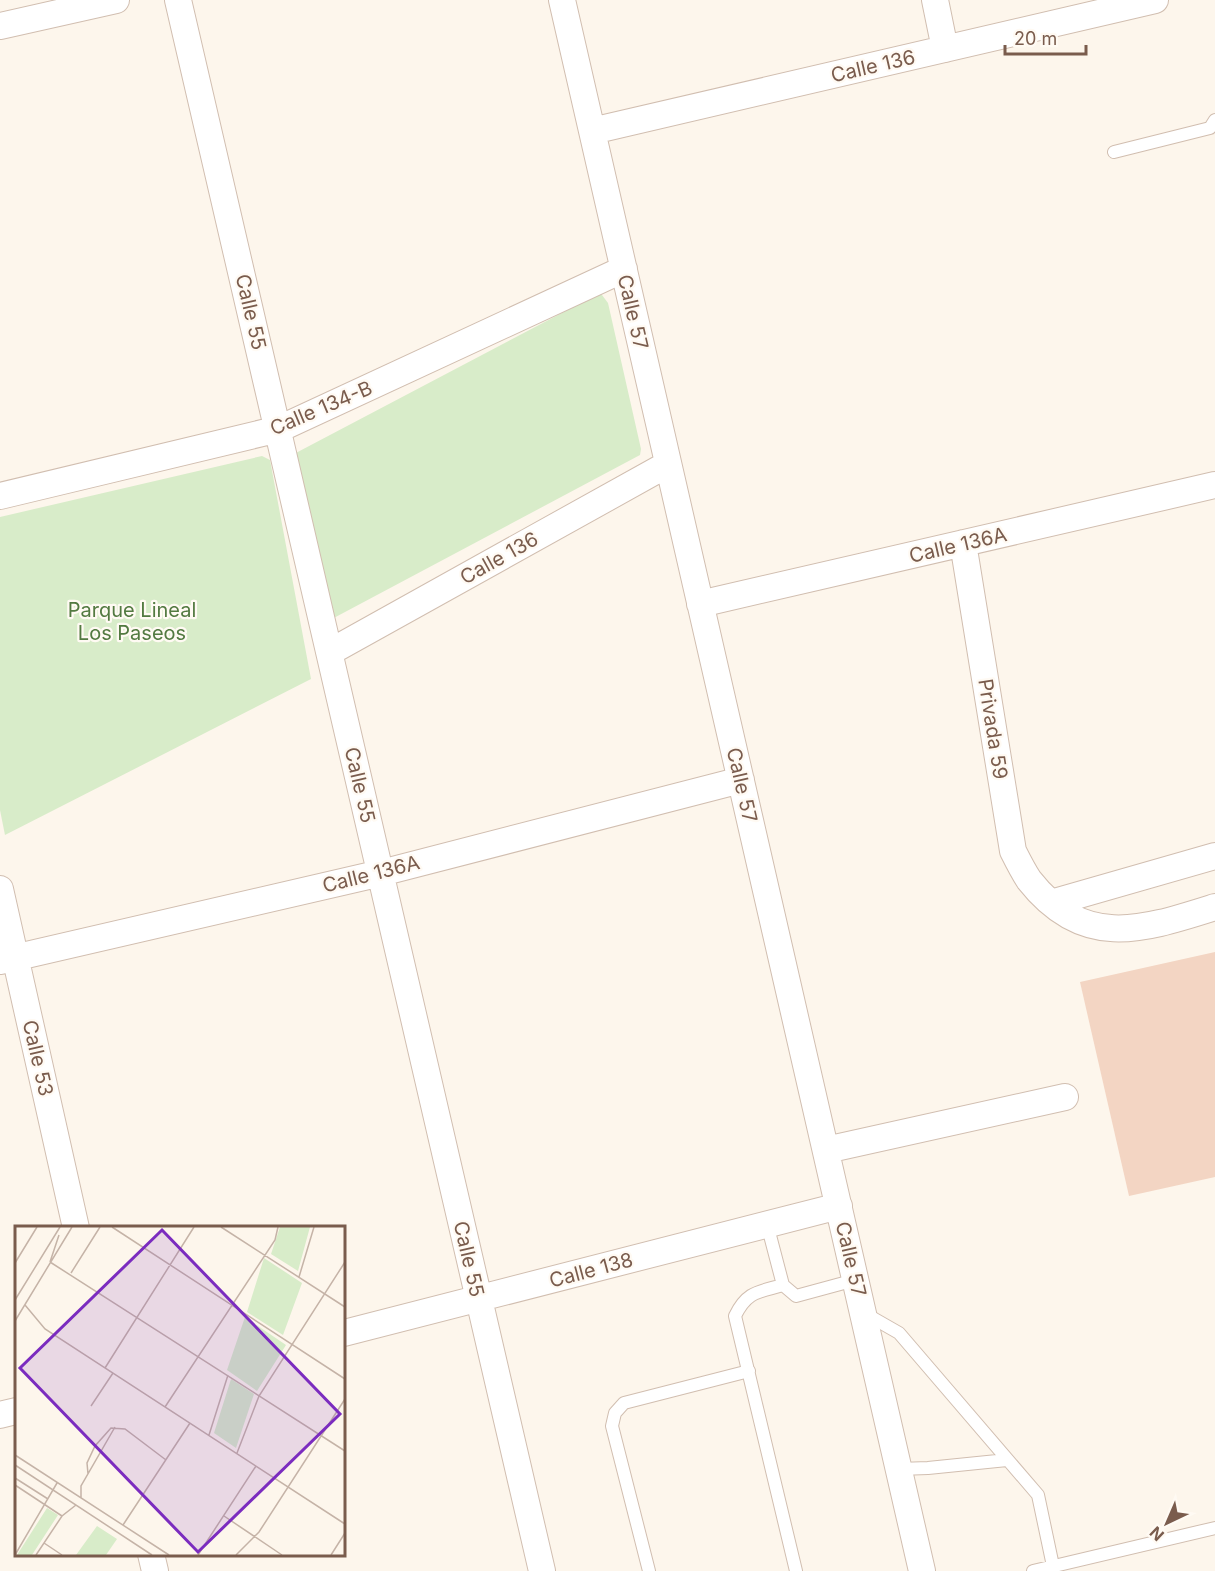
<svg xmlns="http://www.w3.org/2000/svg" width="1215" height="1571" font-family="Inter,sans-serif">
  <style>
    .green { fill: #d8ecc9 }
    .building { fill: #f3d5c3 }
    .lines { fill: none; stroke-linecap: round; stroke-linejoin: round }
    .lane-casing { stroke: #d1beb0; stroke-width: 14 }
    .street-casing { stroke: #d1beb0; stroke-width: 28 }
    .lane { stroke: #fff; stroke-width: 12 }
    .street { stroke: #fff; stroke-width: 26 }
    .labels { text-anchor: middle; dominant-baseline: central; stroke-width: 4.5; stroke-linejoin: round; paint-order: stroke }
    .street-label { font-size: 20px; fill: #7a5c4d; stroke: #fffaf3 }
    .park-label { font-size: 20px; fill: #537a41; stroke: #fffaf3 }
    .inset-road { fill: none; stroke: #c5b3a7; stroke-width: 1.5 }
    .view { fill: #7b2cbf; fill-opacity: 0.15; stroke: #7b2cbf; stroke-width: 3 }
    .inset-edge { fill: none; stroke: #7a5c4d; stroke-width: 3 }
  </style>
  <rect width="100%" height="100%" fill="#fdf6ec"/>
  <path class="green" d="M598,294l4,1 6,8 33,146 -1,6 -310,165 -38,-165z
    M262,456l8,4 41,219 -306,156 -5,-25v-293z"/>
  <path class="building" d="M1215,952v225l-86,19 -49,-214z"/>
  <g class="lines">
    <defs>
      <path id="lane" d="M1114,152l96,-24 5,-8
        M767,1224l16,61
        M864,1313l35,20 139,162 15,71
        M899,1469l29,-1 79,-8
        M649,1571l-37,-145 3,-13 9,-10 125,-32
        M796,1571l-61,-255c12,-25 24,-24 48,-31l13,11 59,-16
        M1033,1571l182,-43"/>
      <path id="street" d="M178,0l364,1571
        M562,0l360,1571
        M935,0l10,49
        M0,26l116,-26
        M592,131l563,-131
        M0,496l279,-67 345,-160
        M963,543l50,308c5,10 10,20 16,29 55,70 113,50 186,27
        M700,604l515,-119
        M330,652l338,-188
        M0,889l76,339
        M1051,903l164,-47
        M0,961l381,-88 360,-93
        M826,1150l239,-53
        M344,1333l495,-127
        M0,1415l16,-4
        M151,1554l4,17"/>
    </defs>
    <use href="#lane" class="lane-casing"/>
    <use href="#street" class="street-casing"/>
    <use href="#lane" class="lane"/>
    <use href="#street" class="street"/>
  </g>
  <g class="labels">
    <g class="street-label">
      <text transform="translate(873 66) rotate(-13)">Calle 136</text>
      <text transform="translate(251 312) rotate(77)">Calle 55</text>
      <text transform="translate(633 312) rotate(77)">Calle 57</text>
      <text transform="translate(321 408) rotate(-23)">Calle 134-B</text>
      <text transform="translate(958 545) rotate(-13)">Calle 136A</text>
      <text transform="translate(499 558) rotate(-29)">Calle 136</text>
      <text transform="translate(993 729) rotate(81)">Privada 59</text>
      <text transform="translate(360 785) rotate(77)">Calle 55</text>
      <text transform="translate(742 785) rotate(77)">Calle 57</text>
      <text transform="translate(371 874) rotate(-14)">Calle 136A</text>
      <text transform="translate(38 1058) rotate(77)">Calle 53</text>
      <text transform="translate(469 1259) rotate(77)">Calle 55</text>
      <text transform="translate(851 1259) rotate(77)">Calle 57</text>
      <text transform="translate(591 1270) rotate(-15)">Calle 138</text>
    </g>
    <g class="park-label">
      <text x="132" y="610">Parque Lineal<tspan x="132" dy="23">Los Paseos</tspan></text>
    </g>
  </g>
  <g transform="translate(15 1226)">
    <rect width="330" height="330" fill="#fdf6ec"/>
    <path d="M265,1h30l-12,44 -27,-17zM249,32l38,25 -19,52 -36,-23zM230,91l41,28 -29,46 -30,-21zM216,153l23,15 -18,54 -22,-15zM32,282l11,7 -26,40h-15zM82,300l20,13 -11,16h-30z" fill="#d8ecc9"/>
    <path class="inset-road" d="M97,1l233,152M206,1l124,80M35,36l295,189M35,36l9,-27M0,37l22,-36M56,47l29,-46M284,51l15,-50M0,74l45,-73M10,79l20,24 300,195M0,95l57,-94M90,142l89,-141M76,180l22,-33M150,181l110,-167 3,-13M194,209l19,-60M222,227l22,-57 86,-134M0,229l154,100M0,239l137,90M73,248l-1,-11 8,-17 16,-18 14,1 41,31M0,252l33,21M0,259l47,31M66,272v-12l34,-59M209,290l58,39M108,299l67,-102M29,317l18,12M0,329l42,-72M21,329l26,-39 14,-11M183,329l58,-89M221,329l23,-23 86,-133M316,329l14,-22"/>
    <path class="view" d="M147,4l178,184 -142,138 -178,-184z"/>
    <rect width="330" height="330" class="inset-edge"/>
  </g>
  <g transform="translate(1167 1523) rotate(224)" stroke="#fffaf3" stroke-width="4.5" paint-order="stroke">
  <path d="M0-4.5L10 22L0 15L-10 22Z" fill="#7a5c4d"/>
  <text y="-9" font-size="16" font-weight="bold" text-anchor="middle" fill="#7a5c4d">N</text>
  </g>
  <path d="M1005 45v9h81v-9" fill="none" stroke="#7a5c4d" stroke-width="3"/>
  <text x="1014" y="45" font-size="18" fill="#7a5c4d" stroke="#fffaf3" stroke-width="4.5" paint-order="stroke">20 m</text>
</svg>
